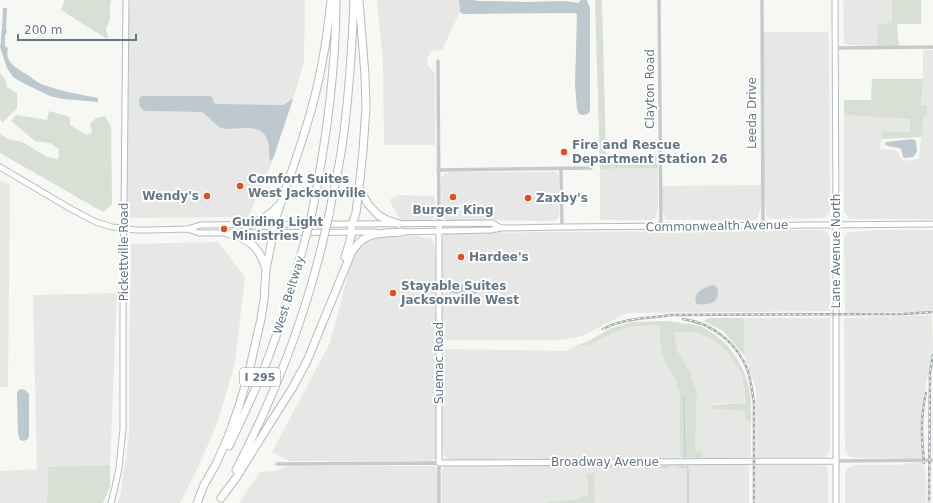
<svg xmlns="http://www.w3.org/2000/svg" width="933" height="503" font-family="'DejaVu Sans',sans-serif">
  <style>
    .built { fill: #e7e8e6 }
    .green { fill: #d8dfd4 }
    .water { fill: #bdc9ce }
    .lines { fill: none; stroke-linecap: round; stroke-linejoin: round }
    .stream { stroke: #bdc9ce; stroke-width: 1 }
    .secondary-casing { stroke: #b6bcc0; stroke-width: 7 }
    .highway-casing { stroke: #b8bcbf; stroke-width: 9 }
    .street { stroke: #c6cacd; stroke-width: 3.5 }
    .secondary { stroke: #fff; stroke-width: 5 }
    .highway { stroke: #fff; stroke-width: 7 }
    .rail-casing { stroke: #a6acb2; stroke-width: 2.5 }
    .rail { stroke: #fff; stroke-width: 1; stroke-dasharray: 3; stroke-linecap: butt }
    .highway-bridge-casing { stroke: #b8bcbf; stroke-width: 9; stroke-linecap: butt }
    .highway-bridge { stroke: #fff; stroke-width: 7 }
    .poi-dot { fill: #ee491c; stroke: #fff; stroke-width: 1.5 }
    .labels { text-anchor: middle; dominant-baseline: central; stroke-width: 4; stroke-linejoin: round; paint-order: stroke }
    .shield { fill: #fff; stroke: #92a0aa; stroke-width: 1 }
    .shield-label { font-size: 11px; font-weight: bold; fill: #647786 }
    .street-label { font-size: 12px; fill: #647786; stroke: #fff }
    .poi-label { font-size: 12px; font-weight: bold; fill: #647786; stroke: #fff; text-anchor: start }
  </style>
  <rect width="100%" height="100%" fill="#f7f7f3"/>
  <path class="built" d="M128,0h177l-1,62 -11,37h-1l-4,3 -5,3 -67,-1 -2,-1 -1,-6 -2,-1h-68l2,15 57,1 5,3 11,12 3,1 13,2 2,-1h20l6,3 5,7 2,9 1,6 -1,2 1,4 3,-1 -25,58 -121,1z
    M377,0h82l1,12 -18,38h-7l-4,2 -4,6 1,8 6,6 1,5v68h-51l-1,-81z
    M843,0h49l1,22 -16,3 1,21 -30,-1 -4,-1z
    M763,32h66l1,179 -1,2 -5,5 -53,1 -4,-2 -3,-19z
    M923,50h10v169h-83l-6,-7v-97l66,4 1,13 -29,-1 -2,18 16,1 7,11 16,-2 5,-43h3l-6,-11 2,-26z
    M658,168v40l-2,10 -3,2h-53v-51z
    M448,172h108l3,5v39l-1,3 -4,2 -108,-1 -4,-4v-2l-1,-36 3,-4z
    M0,180l10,5 -2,202h-8z
    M761,185v20l-3,12 -3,3h-89l-1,-2 -3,-9v-23z
    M398,195l37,1v19l-2,4 -4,2h-28l-12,-21z
    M766,230h56l5,2 3,5v74l-203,2 -43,22 -11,3 -14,2h-118l1,-102 3,-4 94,-2 185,-1z
    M880,230h53v80l-14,2 -74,1 -1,-76 4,-5z
    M420,236l3,2h8l3,5 2,18 1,193 -2,5 -4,2h-142l-17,-9 58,-109 20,-76 2,-10 9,-13h2l8,-4 8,-3z
    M218,242l27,35 -10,86 -17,58 -17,40 -21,42h-63l3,-7 9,-59v-73l2,-120z
    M117,293l-7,172 -62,2 -1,36h-47v-32l37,-2 -4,-174z
    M932,315l1,35 -12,58 1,50h-66l-7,-2 -4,-5 -1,-133z
    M744,318h86v133l-4,6 -4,1 -65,1 -1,-71 -12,-33z
    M660,325v21l5,17 10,15 5,16v66l-229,1 -4,-2 -4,-5 -2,-6v-99l125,2 9,-5 14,-1 20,-10 19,-8z
    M674,332h18l19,6 16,13 15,23 4,29 -34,1v5l32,2 3,10h4v38l-39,1 -11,-2 2,-6h-8l2,-58 -7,-22 -12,-20z
    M918,462h5l3,11v30h-81v-30l4,-6 6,-2h42z
    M749,464v39h-154l-1,-30 -7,1 1,20 -15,6 -24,1 -3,2h-104v-33l2,-3 3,-2z
    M756,464l63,1 8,2 1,4v32h-72z
    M289,466h142l4,1 2,3v33h-198l21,-31 15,-1z"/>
  <path class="green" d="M65,0h46l-1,4v15l-4,10 2,7 -1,3 -46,-29z
    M595,0h7l4,157h52v11l-58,1z
    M892,0h29v24h-24l2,22h-21l-1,-21 15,-3z
    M0,73l5,6 2,8 10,6v15l-14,14 -3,-2z
    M872,79h51l-2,26h6v11h-3l-2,21 -41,2 1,-8 28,1v-13l-66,-4v-15h27z
    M49,111l21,6v8l17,10 5,-2 -2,-9 6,-6 9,-2 6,11 1,78 -9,7 -103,-59v-19l8,5 14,3 25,15 11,2 1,-10 -9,-6 -15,-2 -24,-20 5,-6 31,5z
    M708,318h36v37l-21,-24 -19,-10z
    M668,321c9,2 27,3 34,6 26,12 43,38 48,66 1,9 1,18 1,28h-4l-3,-10 -32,-2v-4l34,-2 -4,-29 -15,-23 -16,-13 -19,-6h-18l4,20 12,20 7,22 -2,57 8,1 -2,6 -21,-1v-63l-5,-16 -10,-15 -5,-17v-21l-32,2 -19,8 -20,10 -14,1 16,-6 18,-11 23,-7z
    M110,465v22l-7,16h-56l1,-36z
    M594,473l1,30h-49l3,-2 24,-1 15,-6 -1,-20z"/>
  <path class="water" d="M459,0h14l6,1h17l28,1 41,-1 13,2 3,-3h6l3,8v102l-2,4 -5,1 -4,-1 -2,-5 -2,-24 2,-70 -2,-2 -112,1 -3,-2z
    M3,8h4l-1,20 1,4 -2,3v11l3,2c-4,15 10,21 20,27 3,2 5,4 8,6 4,3 9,4 14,6 16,5 32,8 48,11v4l-35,-3 -13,-3 -27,-13 -10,-6 -6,-9 -7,-21 1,-6v-4l1,-8z
    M143,96h68l2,2 1,5 3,1 66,1 5,-3 4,-3h1l-20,60 -3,2c-2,-8 0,-15 -3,-22 -8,-18 -31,-7 -46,-11 -4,-1 -14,-13 -19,-16l-57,-1c-6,-3 -7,-8 -5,-14z
    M913,139l3,2 1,11 -4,5 -8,1 -2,-1 -2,-8c-5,-3 -12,-1 -16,-5l1,-2z
    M458,285l19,1 2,1c0,4 -1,5 -4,7l-23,-1 -4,-2 1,-4z
    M714,285c6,4 4,10 2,15 -6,5 -11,5 -19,4 -7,-10 9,-18 17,-19z
    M21,389l4,1 4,4v42l-1,3 -4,2 -4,-1 -2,-6 -1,-39c0,-4 1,-5 4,-6z"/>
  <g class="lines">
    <path class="stream" d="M684,397l1,61
      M687,466l1,4v33
      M549,467l34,-1 18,1
      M610,467h58
      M679,467h7"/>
    <defs>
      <path id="secondary" d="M835,0l1,225v278
        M0,167l71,42 25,13 16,5 24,3h15l37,-1 12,-4 292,-2 9,5
        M439,224v239l397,-2
        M188,229l11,4 177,-1
        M398,232l93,-2 10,-2 61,-1 371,-3
        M111,503l4,-16 4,-19 4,-39v-114l3,-315"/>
      <path id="highway" d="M359,0l6,75 1,31 -3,45 -4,37 9,16 10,11 9,5 12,4
        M312,213c14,-70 24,-141 24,-213
        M329,215c4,-23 10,-46 13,-69 7,-48 10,-97 12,-146
        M249,225c11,-5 21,-9 29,-19
        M227,233c22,6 32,13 39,36
        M345,257l6,-20 1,-13 4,-11 3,-25
        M229,446c11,-23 22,-47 32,-70 18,-43 31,-88 43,-132
        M236,470c37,-71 67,-147 86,-225
        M221,498l15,-20 33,-53 24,-38 14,-26 45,-110c3,-3 5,-7 9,-10 10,-9 27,-8 40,-9
        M197,503l7,-18 12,-21 12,-27 11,-31 9,-30 13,-57 3,-19 2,-31 9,-44v-4c14,-45 32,-88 42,-134 7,-29 11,-58 14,-87"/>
    </defs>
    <use href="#secondary" class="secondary-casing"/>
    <use href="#highway" class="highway-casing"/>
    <path class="street" d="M659,0l2,226
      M762,0l1,225
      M835,48l98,-1
      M438,61l1,163
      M561,169l1,58
      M438,170l153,-2
      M836,461l97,-1
      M277,464l162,-1v40"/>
    <use href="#secondary" class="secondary"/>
    <use href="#highway" class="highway"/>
    <defs>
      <path id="rail" d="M683,319c30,4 55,25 65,52 3,10 4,21 6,31v101
        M603,329c21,-11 46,-11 69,-14l231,-1 30,-2
        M924,463c-2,-23 -4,-47 2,-70
        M929,503l1,-131 3,-17"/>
    </defs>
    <use href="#rail" class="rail-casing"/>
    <use href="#rail" class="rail"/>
    <defs>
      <path id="highway-bridge" d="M304,244l8,-31
        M322,245l7,-30"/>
    </defs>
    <use href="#highway-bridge" class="highway-bridge-casing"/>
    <use href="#highway-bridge" class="highway-bridge"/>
  </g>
  <g class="poi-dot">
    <circle cx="564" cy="152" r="4"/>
    <circle cx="240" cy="186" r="4"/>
    <circle cx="207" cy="196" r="4"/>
    <circle cx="453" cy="197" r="4"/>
    <circle cx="528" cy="198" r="4"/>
    <circle cx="224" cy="229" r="4"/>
    <circle cx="461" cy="257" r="4"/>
    <circle cx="393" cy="293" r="4"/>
  </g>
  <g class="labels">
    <rect class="shield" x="240" y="368" width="40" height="18" rx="3"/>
    <g class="shield-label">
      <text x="260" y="377">I 295</text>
    </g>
    <g class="street-label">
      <text transform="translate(650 89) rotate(-90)">Clayton Road</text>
      <text transform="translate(752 113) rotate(-90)">Leeda Drive</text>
      <text transform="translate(717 226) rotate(-1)">Commonwealth Avenue</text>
      <text transform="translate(836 251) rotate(-90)">Lane Avenue North</text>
      <text transform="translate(124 252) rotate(-90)">Pickettville Road</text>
      <text transform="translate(289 295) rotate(-73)">West Beltway</text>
      <text transform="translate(439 363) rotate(-90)">Suemac Road</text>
      <text x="605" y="462">Broadway Avenue</text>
    </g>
    <g class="poi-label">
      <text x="572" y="145">Fire and Rescue<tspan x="572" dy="14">Department Station 26</tspan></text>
      <text x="248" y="179">Comfort Suites<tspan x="248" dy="14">West Jacksonville</tspan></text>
      <text x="199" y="196" text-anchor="end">Wendy's</text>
      <text x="536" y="198">Zaxby's</text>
      <text x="453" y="210" text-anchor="middle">Burger King</text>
      <text x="232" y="222">Guiding Light<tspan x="232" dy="14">Ministries</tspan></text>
      <text x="469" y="257">Hardee's</text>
      <text x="401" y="286">Stayable Suites<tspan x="401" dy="14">Jacksonville West</tspan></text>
    </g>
  </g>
  <path d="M18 34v6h118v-6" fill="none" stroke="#647786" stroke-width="2"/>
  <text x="24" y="34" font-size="12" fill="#647786" stroke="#ffffff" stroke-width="3" paint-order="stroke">200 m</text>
</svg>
